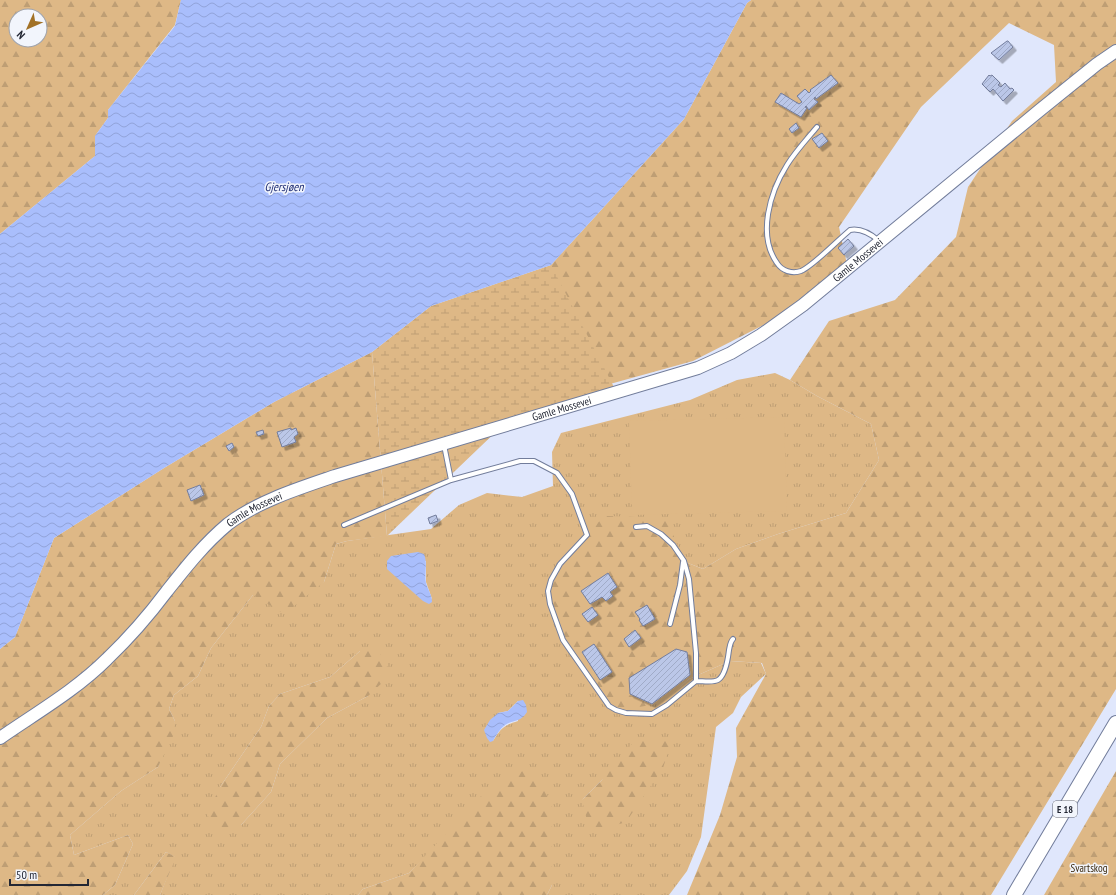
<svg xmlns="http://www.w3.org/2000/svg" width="1116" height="895" font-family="'PT Sans Narrow',sans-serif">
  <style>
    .grass { fill: url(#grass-tufts); fill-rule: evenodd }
    .forest { fill: url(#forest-firs); fill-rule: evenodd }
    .wetland { fill: url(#wetland-marsh) }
    .park { fill: #deb886 }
    .water { fill: url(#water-waves) }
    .building { fill: url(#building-hatch); stroke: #737d9c; filter: url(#shadow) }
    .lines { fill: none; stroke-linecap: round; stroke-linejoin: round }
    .service-casing { stroke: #727d9b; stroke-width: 6 }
    .secondary-casing { stroke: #727d9b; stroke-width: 14 }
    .trunk-casing { stroke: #727d9b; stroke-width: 16 }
    .service { stroke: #fff; stroke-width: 4 }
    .secondary { stroke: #fff; stroke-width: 12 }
    .trunk { stroke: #fff; stroke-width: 14 }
    .labels { text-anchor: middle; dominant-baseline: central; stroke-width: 3; stroke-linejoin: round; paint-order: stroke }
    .shield { fill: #f2f5fc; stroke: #616570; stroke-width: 1 }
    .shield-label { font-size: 10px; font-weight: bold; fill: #232734 }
    .street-label { font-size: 11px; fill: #232734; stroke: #f2f5fc }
    .park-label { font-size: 11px; fill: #3c2a0f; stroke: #f2f5fc }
    .water-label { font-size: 12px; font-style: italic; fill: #223177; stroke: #f2f5fc }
  </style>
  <defs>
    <pattern id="grass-tufts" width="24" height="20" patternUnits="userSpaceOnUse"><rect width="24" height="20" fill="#deb886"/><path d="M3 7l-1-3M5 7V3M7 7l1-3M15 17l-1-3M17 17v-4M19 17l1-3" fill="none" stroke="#be9e74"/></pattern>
    <pattern id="forest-firs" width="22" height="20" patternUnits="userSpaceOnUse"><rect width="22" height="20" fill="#deb886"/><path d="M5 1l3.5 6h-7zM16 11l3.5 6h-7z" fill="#be9e74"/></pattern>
    <pattern id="wetland-marsh" width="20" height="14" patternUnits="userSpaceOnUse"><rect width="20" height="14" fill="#deb886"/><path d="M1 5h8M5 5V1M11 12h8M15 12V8" fill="none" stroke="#be9e74"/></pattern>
    <pattern id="water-waves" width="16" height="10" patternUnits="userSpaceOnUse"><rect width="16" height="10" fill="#a9befc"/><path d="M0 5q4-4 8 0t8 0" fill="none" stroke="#91a3d9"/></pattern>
    <pattern id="building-hatch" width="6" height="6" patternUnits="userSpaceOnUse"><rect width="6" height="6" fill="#bbc7e8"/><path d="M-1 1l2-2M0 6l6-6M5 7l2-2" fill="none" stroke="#a0abc8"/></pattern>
    <filter id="shadow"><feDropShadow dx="3.5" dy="3.5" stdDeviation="0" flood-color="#0004"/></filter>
  </defs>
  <rect width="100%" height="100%" fill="#e0e7fc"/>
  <path class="grass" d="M775,373l15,7 27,16 54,28 8,36 -33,53 -68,21 -42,15 -33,20 -20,-8 -22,142 28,-24 41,-18 31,2 5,11 -25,23 -8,16 -17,14 -15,110 -14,34 -18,24h-122l5,-10 -122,-33 -21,21 -46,16 -5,6h-198l15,-38 -9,-5 -32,43h-31l12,-10 18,-41 -5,-9 -54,20 -4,-20 51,-44 37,-24 17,-46 -6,-12 5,-14 24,-19 13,-28 42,-53 71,-13 12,-38 11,-3 84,-12 28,-24 28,-12 35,4 31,-11 -1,-34 9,-19 129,-33 47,-20zM391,556l35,5v21l6,17zM360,651l8,45 -41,22 -47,46 -9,28 -30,33 -21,-38 41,-60 8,-21 11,-12 50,-17zM518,701v20c-14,4 -17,7 -25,20l5,-28 10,-2zM672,740l-90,60 20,-20z"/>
  <path class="forest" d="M0,0h181l-6,25 -67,85v8l-13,18v20l-95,78zM16,16h24v24h-24z
    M751,0h365v689l-125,206h-304l33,-80 17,-58 -1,-29 30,-54 -4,-11 -32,-2 -41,18 -27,24 -46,8 -54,-69 -16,-58 11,-16 47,-52 63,2 16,43 20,8 33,-20 42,-15 68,-21 33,-53 -8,-36 -54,-28 -27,-16 39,-59 66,-21 61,-63 12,-50 44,-66 44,-39 -2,-37 -45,-22 -88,84 -82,120 9,42 -45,36 -110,56 -83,23 -58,-72 -1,-47 133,-146 63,-116z
    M372,352l15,184 -40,5 -11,3 -12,38 -40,32 -31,-19 -42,53 -13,28 -24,19 -5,14 6,12 -1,13 -16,33 -37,24 -51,44 4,20 54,-20 5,9 -18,41 -12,10h-103v-246l15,-12 39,-99 110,-70 110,-66z
    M375,649l13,13 -5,20 -15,14 -41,22 -47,46 -9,28 -30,33 -18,8 -16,-18 13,-28 41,-60 8,-21 11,-12 50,-17 30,-26z
    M636,739l36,1 -9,28 -37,54 -36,11 -8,-33 20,-20z
    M524,770l14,8 14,26v81l-5,10h-189l5,-6 46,-16 76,-81z
    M1116,771v124h-72z
    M166,852l10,5 -16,38h-26z"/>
  <path class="wetland" d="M551,265l66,128 -115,33 -115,110 -15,-184 59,-46z"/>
  <path class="park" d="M784,417l3,94 -155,4 -3,-94z"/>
  <path class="water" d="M181,0h570l-4,3 -63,116 -133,146 -120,41 -59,46 -98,50 -110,66 -110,70 -39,99 -15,12v-415l95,-78v-20l13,-18v-8l67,-84z
    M418,552l6,2c4,10 0,20 2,29 2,7 6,12 6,19l-3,2 -6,-3 -36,-32v-8l4,-5z
    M523,700l3,5 1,7c-7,11 -13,7 -22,13 -5,4 -9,10 -12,16l-3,1 -3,-4 -3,-8 6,-10 8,-7 10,-2 10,-10z"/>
  <path class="building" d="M1007,41h1l5,6 -14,13 -8,-7z
    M831,75l7,8 -22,16 -1,-2 -1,2 4,3 -9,8 -3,-4 -1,1 2,1 -6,9 -26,-15 6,-9 18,11 3,-2 -5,-6 8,-7 4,4 2,-2 -1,-1z
    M989,75l1,1 2,-1 8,8 -2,2 3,2 4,-4 5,6 2,-1 2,2 -11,11 -10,-12 -3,3 -8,-8z
    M796,123l3,5 -7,5 -3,-4z
    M822,133l6,8 -9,7 -7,-9z
    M848,239l6,7 -10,9 -6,-7z
    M291,428v2l5,-2 2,6 -4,3 2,5 -14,5 -5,-15z
    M263,430l1,4 -6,2 -2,-4z
    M232,443l2,4 -5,4 -3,-5z
    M200,485l4,10 -13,6 -4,-11z
    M436,515l2,6 -8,3 -2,-6z
    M608,573l9,14 -7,5 3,4 -7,5 -4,-4 -12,7 -9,-13z
    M647,605l8,14 -12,7 -4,-6 1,-1 -5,-7z
    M592,607l6,8 -10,7 -6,-8z
    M635,630l6,8 -12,9 -5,-8z
    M594,644l18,28 -12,8 -18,-28z
    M676,649l11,3 3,23 -38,29 -22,-10 -1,-16z"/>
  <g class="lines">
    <defs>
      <path id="service" d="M817,127c-10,12 -22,25 -30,38 -17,27 -30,70 -10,98 5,8 15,11 24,8 12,-5 37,-31 49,-41 11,-2 21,4 29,11
        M444,445l7,35
        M344,525l107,-45 69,-19h14l23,12 15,21 15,41 -27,29 -9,16 -3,11 2,13 13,36 46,66 7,4 10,3 26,1 15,-9 29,-24c7,0 17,2 22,-1 8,-5 10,-22 11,-30 1,-4 1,-8 4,-11
        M636,527l11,-1 14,8 12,11 11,16 5,18 7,74v28
        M670,624l10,-39 3,-23"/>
      <g id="secondary">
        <path id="s1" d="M0,738c36,-25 76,-48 107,-79 22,-21 42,-44 60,-68 19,-24 37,-47 61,-67 30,-23 72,-36 107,-48l363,-108 33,-15 30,-18 42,-30 237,-195 57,-46 19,-13"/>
      </g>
      <path id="trunk" d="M1014,895l102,-172"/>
    </defs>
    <use href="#service" class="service-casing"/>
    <use href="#secondary" class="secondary-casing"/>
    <use href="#trunk" class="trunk-casing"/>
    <use href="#service" class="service"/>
    <use href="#secondary" class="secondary"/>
    <use href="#trunk" class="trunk"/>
  </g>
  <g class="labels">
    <rect class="shield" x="1053" y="801" width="24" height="16" rx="3"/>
    <g class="shield-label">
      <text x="1065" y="809">E 18</text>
    </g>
    <g class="street-label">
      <text stroke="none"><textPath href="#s1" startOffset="1005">Gamle Mossevei</textPath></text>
      <text stroke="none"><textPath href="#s1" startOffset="669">Gamle Mossevei</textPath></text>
      <text stroke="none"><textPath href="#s1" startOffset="345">Gamle Mossevei</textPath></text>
    </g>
    <g class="park-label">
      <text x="1089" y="868">Svartskog</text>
    </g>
    <g class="water-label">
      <text x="284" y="186">Gjersjøen</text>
    </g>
  </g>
  <g transform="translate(28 28) rotate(225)"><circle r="19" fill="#f2f5fc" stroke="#9fa3ac"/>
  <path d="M0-3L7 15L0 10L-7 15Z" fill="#a27126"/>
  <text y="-6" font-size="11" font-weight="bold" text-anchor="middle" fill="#232734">N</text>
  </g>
  <path d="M10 879v6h78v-6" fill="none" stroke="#232734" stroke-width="2"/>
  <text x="16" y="879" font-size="12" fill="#232734" stroke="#f2f5fc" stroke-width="3" paint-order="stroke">50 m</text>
</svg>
